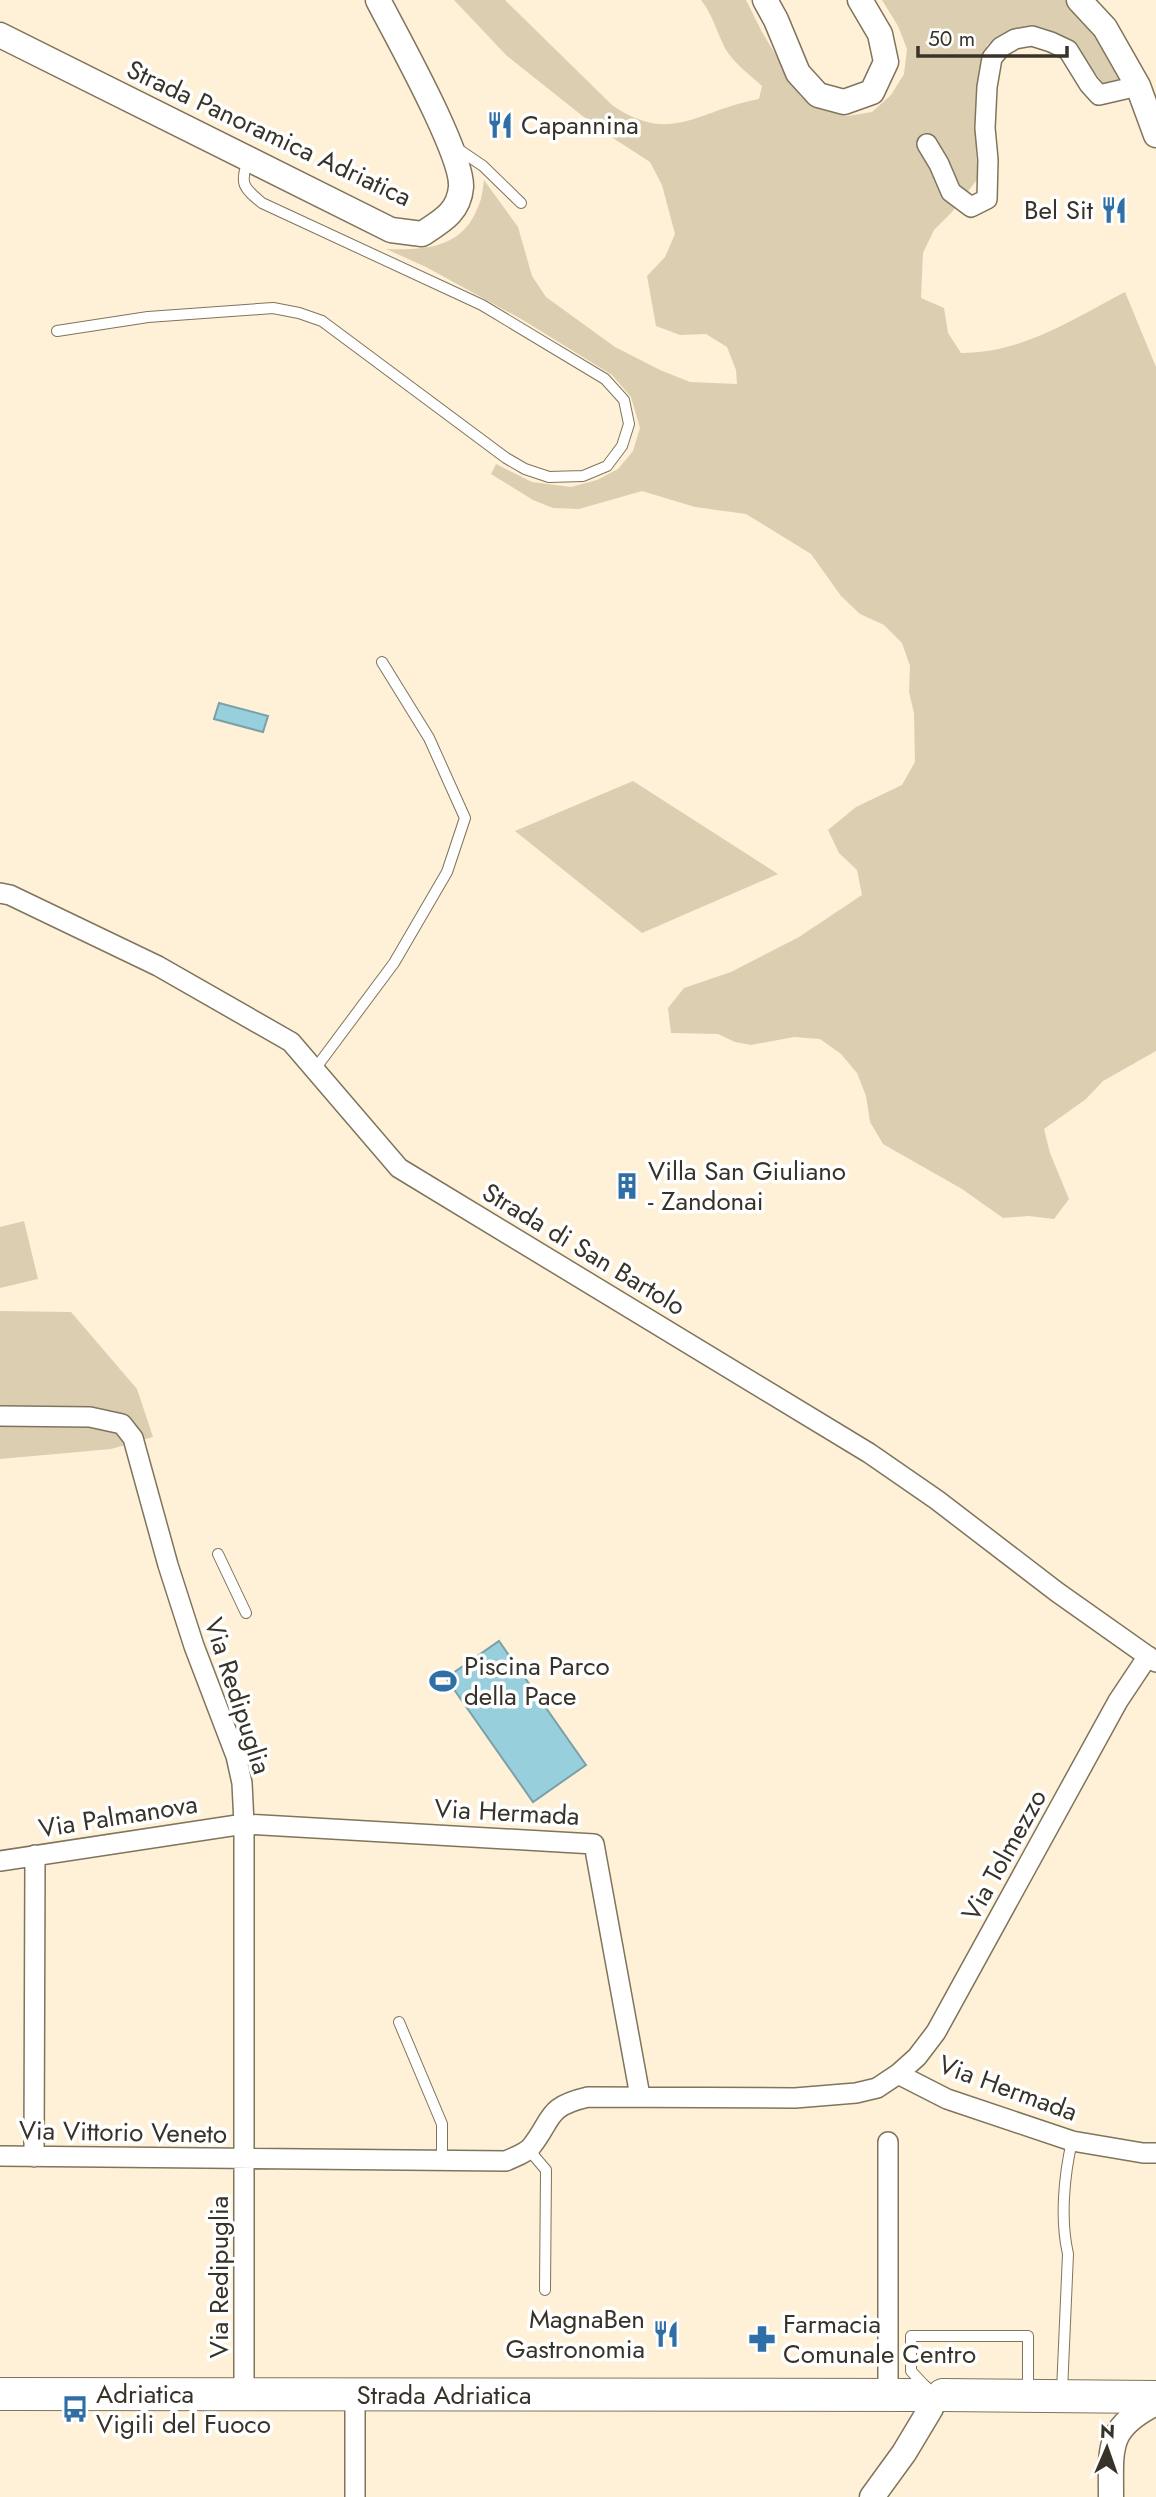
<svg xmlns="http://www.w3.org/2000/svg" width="1156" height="2497" font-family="Jost,sans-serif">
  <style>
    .green { fill: #dcceb1 }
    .water { fill: #98cfdd; stroke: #7ba0a7; stroke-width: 2 }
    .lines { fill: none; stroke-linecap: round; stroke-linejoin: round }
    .service-casing { stroke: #7f745c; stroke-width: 12 }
    .minor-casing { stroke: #7f745c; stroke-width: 22 }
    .tertiary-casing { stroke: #7f745c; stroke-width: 27 }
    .primary-casing { stroke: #7f745c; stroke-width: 34 }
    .service { stroke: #fff; stroke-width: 10 }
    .minor { stroke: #fff; stroke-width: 19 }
    .tertiary { stroke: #fff; stroke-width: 24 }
    .primary { stroke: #fff; stroke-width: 32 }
    .labels { text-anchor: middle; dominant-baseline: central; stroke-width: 7; stroke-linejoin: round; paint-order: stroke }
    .poi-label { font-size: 26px; fill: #383329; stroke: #fff; text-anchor: start }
    .street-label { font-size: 26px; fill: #383329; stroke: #fff }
  </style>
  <rect width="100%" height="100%" fill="#fef1d7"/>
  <path class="green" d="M454,0h51l107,105c59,41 86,5 147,-6l3,-13c-12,-11 -27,-22 -36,-36 -9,-17 -13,-35 -25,-50h45l16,32 39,65 21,13 25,6 25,-4 19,-17 13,-21 3,-25 -9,-23 -16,-26h186l31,33 26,49 -21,2 -36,-43 -49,-12 -23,10 -9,6c-6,43 -16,89 -8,132l-27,35 -18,18 -11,23 -2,45 23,10 4,25 13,20c62,0 110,-33 164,-61l31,75v684l-53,30 -17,18 -42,30 6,24 19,46 -15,20 -25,-3 -26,2 -41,-29 -79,-45 -13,-22 -4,-26 -9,-23 -16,-19 -21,-15 -26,-2 -43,8 -16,-3 -17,-8 -47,-1 -3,-25 16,-20 47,-16 68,-35 63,-42 -5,-25 -18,-17 -11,-23 28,-23 46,-22 13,-23 -1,-49 -5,-21 1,-26 -8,-23 -18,-18 -24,-11 -19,-18 -30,-42 -65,-40 -51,-7 -53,-16 -63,18 -26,-1 -20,-8 -42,-26 5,-10 36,18 39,5 26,-7 21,-11 15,-18 7,-23 -9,-31 -19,-22 -89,-55 -97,-53 -40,-18c38,1 76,0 92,-42 4,-8 5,-19 6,-27l34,47 14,49 14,21 69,50 45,23 30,12 47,2 -1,-14 -9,-23 -21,-13 -26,1 -24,-9 -9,-50 18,-19 10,-23 -13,-49 -12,-23 -51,-33 -92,-73z
    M633,781l145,93 -136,59 -127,-102z
    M24,1221l14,58 -38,9v-61z
    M0,1311l71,1 66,77 16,48 -42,12 -111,10z"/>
  <path class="water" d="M219,703l49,13 -5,16 -49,-13z
    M499,1641l87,124 -53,37 -87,-124z"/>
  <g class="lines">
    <defs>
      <path id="service" d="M455,147l28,19 38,37
        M57,331l91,-14 125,-9 26,5 23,8 184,137 19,11 24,8 34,-1 24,-10 15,-20 7,-22 -5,-24 -19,-21 -123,-74 -220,-102c-18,-15 -23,-19 -14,-42
        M315,1069l79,-106 53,-91 18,-54 -36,-80 -47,-76
        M218,1554l28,59
        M399,2022l43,102v37
        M529,2150l17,20 -1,120
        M924,2385l-13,-14v-35h117v56
        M1062,2391l6,-137c-8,-35 -4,-78 4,-113"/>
      <path id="minor" d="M927,144l12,20 12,28 20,15 16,-8 1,-39 -3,-32 2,-41 5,-29 9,-11 14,-8 17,-3 19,6 17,8 21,34 10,11 39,-9
        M0,893l10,2 148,71 133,76 108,126 470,285 68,47 120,92 99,70
        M0,1416l90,1 32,7 11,14 35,127 26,81 42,110 6,27 2,41v570
        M0,1861l244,-37 350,20 46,252
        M898,2074l49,25 125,42 71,12h13
        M0,2156l506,5c8,-4 19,-7 25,-14 23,-29 14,-40 57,-50l207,1 61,-5 21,-5 21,-14 19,-17 19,-25 182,-331 30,-45
        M34,2157l1,-302
        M888,2395v-253
        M355,2497v-102"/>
      <path id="tertiary" d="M765,0l11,20 22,53 20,22 26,7 28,-10 14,-30 -6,-28 -20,-34
        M1079,0l26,28 33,58 18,49
        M0,35l391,195 31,4c20,-13 37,-22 39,-47 2,-33 -65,-152 -83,-187
        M872,2497l32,-44 27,-45
        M1111,2497c0,-50 -5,-69 45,-94"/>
      <path id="primary" d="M0,2394l919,1
        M943,2395l213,2"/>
    </defs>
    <use href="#service" class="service-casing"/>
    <use href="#minor" class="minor-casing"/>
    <use href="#tertiary" class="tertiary-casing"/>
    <use href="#primary" class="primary-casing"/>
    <use href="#service" class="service"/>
    <use href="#minor" class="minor"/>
    <use href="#tertiary" class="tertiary"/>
    <use href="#primary" class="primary"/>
  </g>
  <defs>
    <symbol id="restaurant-bare" viewBox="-9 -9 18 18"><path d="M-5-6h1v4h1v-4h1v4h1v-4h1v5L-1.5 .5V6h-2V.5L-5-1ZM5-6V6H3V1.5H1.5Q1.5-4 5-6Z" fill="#2f6fa6" stroke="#fff" stroke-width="2.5" paint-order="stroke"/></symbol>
    <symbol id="building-bare" viewBox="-9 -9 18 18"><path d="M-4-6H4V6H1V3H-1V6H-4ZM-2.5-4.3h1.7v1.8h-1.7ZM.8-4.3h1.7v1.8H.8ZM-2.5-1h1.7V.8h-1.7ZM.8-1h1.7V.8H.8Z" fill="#2f6fa6" stroke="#fff" stroke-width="2.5" paint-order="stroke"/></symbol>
    <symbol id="stadium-bare" viewBox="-9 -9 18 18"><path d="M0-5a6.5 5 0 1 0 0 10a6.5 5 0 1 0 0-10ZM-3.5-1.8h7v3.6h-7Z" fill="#2f6fa6" stroke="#fff" stroke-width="2.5" paint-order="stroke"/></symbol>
    <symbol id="pharmacy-bare" viewBox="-9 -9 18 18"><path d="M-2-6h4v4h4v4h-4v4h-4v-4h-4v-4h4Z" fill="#2f6fa6" stroke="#fff" stroke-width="2.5" paint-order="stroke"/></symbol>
    <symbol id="bus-bare" viewBox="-9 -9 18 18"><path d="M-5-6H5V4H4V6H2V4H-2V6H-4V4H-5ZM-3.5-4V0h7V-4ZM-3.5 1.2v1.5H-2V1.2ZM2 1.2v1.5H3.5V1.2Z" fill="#2f6fa6" stroke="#fff" stroke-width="2.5" paint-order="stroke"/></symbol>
  </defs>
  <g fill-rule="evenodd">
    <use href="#restaurant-bare" x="481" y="106" width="38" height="38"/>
    <use href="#restaurant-bare" x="1095" y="191" width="38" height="38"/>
    <use href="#building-bare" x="608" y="1167" width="38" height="38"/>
    <use href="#stadium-bare" x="424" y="1662" width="38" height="38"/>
    <use href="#restaurant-bare" x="647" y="2315" width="38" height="38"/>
    <use href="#pharmacy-bare" x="743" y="2320" width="38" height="38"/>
    <use href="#bus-bare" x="56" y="2390" width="38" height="38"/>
  </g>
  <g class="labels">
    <g class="poi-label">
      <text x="521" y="125">Capannina</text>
      <text x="1093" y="210" text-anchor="end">Bel Sit</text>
      <text x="648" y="1171">Villa San Giuliano<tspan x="648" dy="30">- Zandonai</tspan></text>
      <text x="464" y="1666">Piscina Parco<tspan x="464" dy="30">della Pace</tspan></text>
      <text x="645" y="2319" text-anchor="end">MagnaBen<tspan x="645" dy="30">Gastronomia</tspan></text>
      <text x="783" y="2324">Farmacia<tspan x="783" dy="30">Comunale Centro</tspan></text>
      <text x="96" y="2394">Adriatica<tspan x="96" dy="30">Vigili del Fuoco</tspan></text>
    </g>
    <g class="street-label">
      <text transform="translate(269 133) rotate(25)">Strada Panoramica Adriatica</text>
      <text transform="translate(584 1249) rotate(31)">Strada di San Bartolo</text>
      <text transform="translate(238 1696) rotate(72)">Via Redipuglia</text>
      <text transform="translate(507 1812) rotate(3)">Via Hermada</text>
      <text transform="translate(118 1816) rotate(-9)">Via Palmanova</text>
      <text transform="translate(1004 1855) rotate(-61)">Via Tolmezzo</text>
      <text transform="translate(1008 2088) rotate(20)">Via Hermada</text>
      <text transform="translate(123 2132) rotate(1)">Via Vittorio Veneto</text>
      <text transform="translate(219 2277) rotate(-90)">Via Redipuglia</text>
      <text x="444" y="2395">Strada Adriatica</text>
    </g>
  </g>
  <g transform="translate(1107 2448) rotate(2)" stroke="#ffffff" stroke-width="5" paint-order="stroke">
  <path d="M0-5L12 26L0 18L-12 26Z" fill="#383329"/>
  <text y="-10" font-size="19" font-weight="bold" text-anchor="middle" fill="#383329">N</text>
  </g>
  <path d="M918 46v10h149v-10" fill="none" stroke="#383329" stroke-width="3.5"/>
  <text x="928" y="46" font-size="21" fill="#383329" stroke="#ffffff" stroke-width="5" paint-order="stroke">50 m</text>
</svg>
